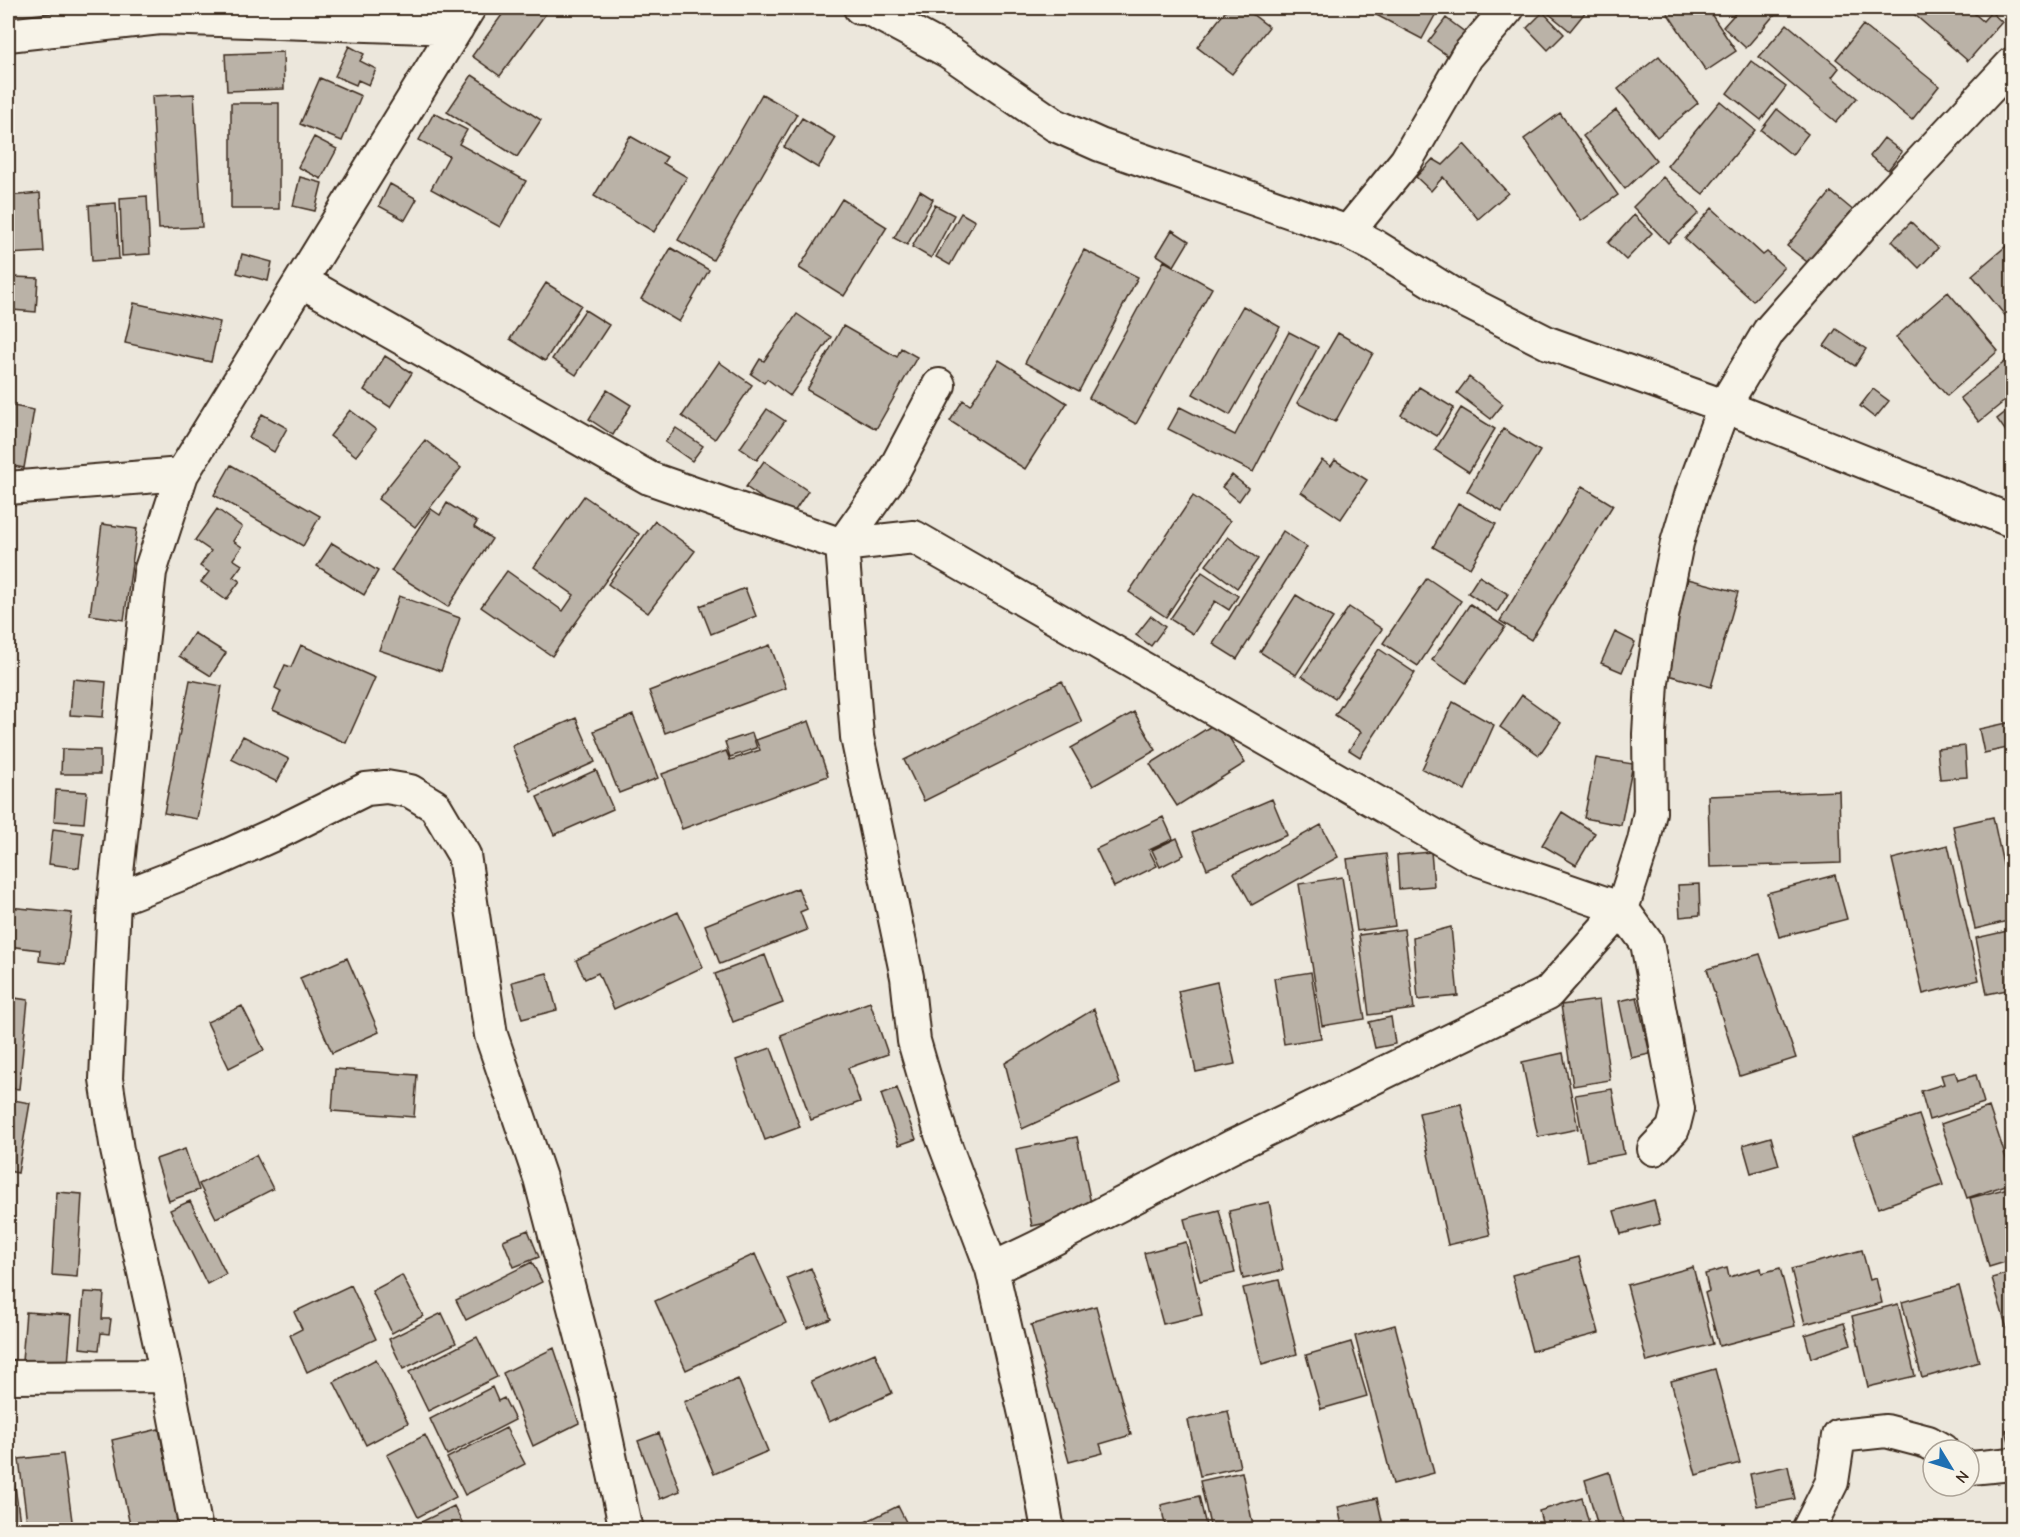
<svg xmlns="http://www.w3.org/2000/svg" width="2020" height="1537" font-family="'Comic Neue',sans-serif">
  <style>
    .building { fill: #bab2a7; stroke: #3b2a1e; stroke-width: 1.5 }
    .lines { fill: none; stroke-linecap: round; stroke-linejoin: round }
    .street-casing { stroke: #3b2a1e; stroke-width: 36 }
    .street { stroke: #f7f3e8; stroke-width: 32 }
  </style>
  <rect width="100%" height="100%" fill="#ece7dc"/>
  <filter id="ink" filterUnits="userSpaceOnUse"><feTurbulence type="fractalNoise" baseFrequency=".0167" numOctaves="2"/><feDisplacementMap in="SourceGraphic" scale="12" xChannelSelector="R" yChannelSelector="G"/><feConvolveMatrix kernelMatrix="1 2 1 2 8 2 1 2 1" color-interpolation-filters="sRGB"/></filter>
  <g filter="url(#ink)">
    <path class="building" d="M507,8h43l-50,68 -28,-20z
      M1228,8h16l25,19 -37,47 -35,-27z
      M1366,8h73l-17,31 -57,-30z
      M1542,8h43l2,2 -17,21z
      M1664,8h43l29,43 -30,20z
      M1740,8h27l8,6 -29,34 -23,-21z
      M1907,8h61l15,13 8,-9 11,10 -34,39z
      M1543,12l21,22 -16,16 -21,-22z
      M1446,18l20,15 -18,23 -20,-14z
      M1787,24l52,44 -7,9 25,21 -21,24 -77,-65z
      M1863,25l76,61 -27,34 -76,-61z
      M349,46l15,8 -4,7 16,8 -7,16 -11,-5 -2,5 -21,-9z
      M283,52l1,37 -57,2 -2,-37z
      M1659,56l39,47 -41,34 -39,-48z
      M1751,61l35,26 -25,33 -34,-27z
      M472,75l69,45 -24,37 -70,-45z
      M320,78l41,18 -19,45 -42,-17z
      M194,94l8,133 -43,2 -7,-133z
      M762,94l35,20 -84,146 -35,-20z
      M1720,101l35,29 -52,64 -36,-28z
      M231,103h48v106h-48z
      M1777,109l31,25 -16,21 -31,-25z
      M1616,110l40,50 -31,29 -42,-53z
      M434,113l33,17 -8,14 67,37 -26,46 -69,-38 18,-33 -30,-16z
      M1560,113l58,82 -37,26 -57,-82z
      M802,118l34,20 -18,30 -34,-21z
      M630,136l37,21 -4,6 24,14 -33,55 -60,-36z
      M314,137l23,12 -16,30 -23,-12z
      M1884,138l18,14 -14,18 -18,-14z
      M1464,144l44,49 -30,26 -35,-42 -12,14 -15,-14 17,-18 10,6z
      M300,177l22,6 -7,28 -22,-5z
      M1663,177l36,36 -31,30 -35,-36z
      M390,184l27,15 -12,21 -26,-14z
      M920,191l13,8 -26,46 -13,-7z
      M1831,192l24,20 -44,53 -24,-19z
      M40,193l4,59 -36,2v-58z
      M147,196l3,58 -28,2 -2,-58z
      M842,199l45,28 -43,69 -45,-28z
      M116,203l3,56 -27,2 -3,-56z
      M935,205l19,10 -23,43 -19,-11z
      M1712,208l51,47 4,-3 17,15 -31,34 -68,-62z
      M961,213l14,8 -25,44 -14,-8z
      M1634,215l18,18 -26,27 -18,-17z
      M1911,222l27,26 -19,20 -27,-27z
      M1172,230l17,11 -15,25 -17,-11z
      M2012,241v83l-40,-49z
      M671,248l38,22 -30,52 -38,-23z
      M1084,250l54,27 -59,114 -54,-28z
      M242,254l30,8 -4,19 -31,-8z
      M1164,261l48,27 -76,136 -47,-26z
      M14,277l24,1 -2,34 -24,-2z
      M546,283l35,22 -36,56 -35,-22z
      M1948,292l50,59 -51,45 -51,-59z
      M134,303l86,19 -9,40 -86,-19z
      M1243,306l37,21 -50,88 -37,-21z
      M585,310l24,15 -33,50 -24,-16z
      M797,314l34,23 -41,59 -23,-17 -3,4 -13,-9 9,-15 4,2z
      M843,326l54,31 4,-9 16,9 -41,72 -69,-39z
      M1836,329l30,20 -11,17 -31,-20z
      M1289,332l29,15 -65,125 -85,-43 12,-22 55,28z
      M1338,333l35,20 -38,69 -38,-19z
      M385,356l27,17 -22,34 -26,-17z
      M2012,356v39l-33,27 -19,-24z
      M999,360l68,43 -42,66 -75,-48 13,-21 7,5z
      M719,362l33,23 -37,54 -33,-23z
      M1469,377l34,27 -12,15 -34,-26z
      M1419,387l35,21 -17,28 -36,-21z
      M1873,389l16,12 -14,17 -15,-12z
      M607,390l24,15 -18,30 -24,-16z
      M8,405l26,5 -10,58 -16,-3z
      M2012,407v33l-15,-21z
      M1461,408l34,21 -26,43 -34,-22z
      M767,409l18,12 -28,39 -17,-12z
      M350,410l26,20 -20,26 -26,-20z
      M262,414l25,14 -13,24 -25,-14z
      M676,428l27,18 -11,15 -27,-19z
      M1503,429l37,22 -38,61 -35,-21z
      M425,440l36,28 -46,59 -37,-28z
      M1322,460l9,6 4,-6 32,20 -26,39 -40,-27z
      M764,461l44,30 -18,27 -44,-31z
      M231,465l89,51 -17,30 -89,-51z
      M1232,475l16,13 -9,13 -17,-14z
      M1582,486l31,19 -82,135 -31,-19z
      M584,496l55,38 -87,122 -71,-49 26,-36 56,40 11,-16 -40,-28z
      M1193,496l37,25 -64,96 -37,-25z
      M447,503l30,19 -3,5 18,12 -44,68 -57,-36 40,-62 9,6z
      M1458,503l38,21 -26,44 -37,-21z
      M217,509l25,18 -9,14 9,6 -9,12 9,6 -9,12 7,4 -14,19 -25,-18 8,-10 -9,-6 11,-15 -16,-11z
      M655,521l40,30 -47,62 -40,-29z
      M102,524l35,5 -13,91 -34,-5z
      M1283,531l24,16 -70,112 -24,-15z
      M1228,537l30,22 -21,29 -31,-23z
      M332,543l46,28 -14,24 -47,-29z
      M1202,572l36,24 -9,14 -14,-9 -22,33 -23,-15z
      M1479,576l29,18 -11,18 -29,-19z
      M1427,578l34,23 -43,65 -35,-23z
      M1688,579l50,13 -27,95 -50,-14z
      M745,588l11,28 -45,18 -11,-28z
      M1296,595l37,23 -37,57 -36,-23z
      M399,596l61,22 -19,53 -62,-21z
      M1470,604l35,23 -39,56 -34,-23z
      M1349,607l33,22 -47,69 -33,-22z
      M1151,616l14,11 -14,19 -15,-11z
      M1615,632l20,10 -13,30 -21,-9z
      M194,633l32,20 -15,23 -32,-20z
      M301,645l74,33 -29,65 -73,-33 8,-19 -6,-3 10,-23 6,2z
      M770,645l16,43 -121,45 -16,-42z
      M1379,649l36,24 -55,84 -11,-7 12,-18 -26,-17z
      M73,679l33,3 -3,35 -33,-2z
      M190,680l32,6 -25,133 -33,-6z
      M1062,681l20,41 -158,79 -20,-41z
      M1522,695l39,28 -22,32 -39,-28z
      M1453,702l41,23 -29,65 -43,-21z
      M1134,712l22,38 -63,36 -22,-38z
      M633,715l25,63 -39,15 -25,-62z
      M576,718l19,44 -64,29 -19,-45z
      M809,721l19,55 -146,53 -20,-55 64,-23 4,9 30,-10 -4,-10z
      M1219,721l26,42 -68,43 -27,-42z
      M2012,722v25l-28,6 -5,-24z
      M752,733l5,15 -27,9 -5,-15z
      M243,736l46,23 -12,23 -46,-23z
      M1965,746l2,31 -27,2 -3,-30z
      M62,749l38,1v24h-39z
      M1596,758l37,6 -12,61 -37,-7z
      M596,770l17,39 -59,26 -17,-38z
      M56,790l31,2 -3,31 -30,-2z
      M1839,791l2,72 -131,4 -2,-71z
      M1272,799l15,36 -80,34 -15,-36z
      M1562,812l33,21 -19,32 -34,-20z
      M1163,817l10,22 -24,11 8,16 -43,21 -18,-38z
      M1993,817l19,90v13l-37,9 -22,-103z
      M1321,825l17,32 -86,48 -18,-32z
      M53,829l30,4 -4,35 -30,-4z
      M1177,838l7,17 -24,12 -8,-17z
      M1948,845l31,135 -56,14 -31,-135z
      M1431,852l3,34 -35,3 -2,-34z
      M1386,854l9,72 -38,5 -10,-72z
      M1835,875l12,44 -68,18 -12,-44z
      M1342,877l23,142 -43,7 -23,-142z
      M1699,884l1,31 -20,2 -2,-32z
      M798,888l9,21 -7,3 7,18 -87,34 -15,-39z
      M8,907l64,6 -7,51 -26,-3 1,-11 -32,-4z
      M678,912l25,55 -89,42 -16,-36 -13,6 -9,-19z
      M1451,927l7,69 -40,4 -5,-63z
      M1404,929l10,80 -45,6 -10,-80z
      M2012,930v59l-25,5 -11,-56z
      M1760,954l36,104 -56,18 -33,-107z
      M765,955l18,48 -50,19 -18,-48z
      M347,958l32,74 -47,21 -32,-75z
      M1311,972l10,66 -37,6 -10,-66z
      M547,973l10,37 -35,9 -10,-37z
      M1217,982l18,82 -39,8 -18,-81z
      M8,997l20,3 -9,89 -11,-1z
      M1637,997l13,57 -19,4 -12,-57z
      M1599,1000l11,80 -37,6 -12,-81z
      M870,1002l18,52 -40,14 12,34 -49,18 -30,-85z
      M242,1006l22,44 -35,18 -22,-46z
      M1094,1009l26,75 -98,45 -17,-66z
      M1391,1017l4,27 -20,4 -6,-26z
      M771,1048l29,79 -35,13 -29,-80z
      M1563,1053l15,76 -40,8 -16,-75z
      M335,1069l82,6 -3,42 -82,-6z
      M1955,1072l3,8 18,-5 8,28 -55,17 -8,-29 23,-7 -3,-9z
      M897,1088l19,51 -17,6 -18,-51z
      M1612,1089l12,65 -37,7 -12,-66z
      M8,1099l22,4 -12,70 -10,-2z
      M1461,1104l29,131 -42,10 -29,-132z
      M1989,1107l23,69v7l-45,15 -26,-74z
      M1919,1115l24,70 -65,23 -25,-71z
      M1077,1137l16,76 -61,13 -16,-77z
      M1771,1137l8,28 -28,8 -8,-28z
      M185,1149l14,41 -30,11 -13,-42z
      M256,1155l17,34 -57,29 -17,-34z
      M2012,1187v73l-23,7 -19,-69z
      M57,1192l25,2 -5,83 -25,-2z
      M1654,1200l6,24 -39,10 -7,-23z
      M190,1201l36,73 -19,10 -37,-74z
      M1269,1202l14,68 -40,9 -14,-68z
      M1219,1210l16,63 -35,8 -16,-62z
      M528,1230l11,27 -25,10 -11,-27z
      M1186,1242l16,73 -39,9 -19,-71z
      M1862,1250l8,30 6,-2 6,25 -77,21 -14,-55z
      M755,1254l31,69 -100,47 -31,-69z
      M1579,1257l20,76 -67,18 -20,-76z
      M532,1262l10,20 -76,38 -10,-20z
      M1693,1267l20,77 -66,18 -20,-77z
      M811,1268l20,51 -24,9 -20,-50z
      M1727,1268l2,9 32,-9 1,5 18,-5 15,58 -76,20 -14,-53 4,-2 -4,-17z
      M2012,1272v74l-20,-68z
      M402,1275l21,41 -31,17 -20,-42z
      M1279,1280l18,74 -35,10 -19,-76z
      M351,1285l25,54 -69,33 -17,-37 12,-6 -8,-17z
      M1959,1286l20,76 -57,16 -20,-76z
      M84,1292l20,1 -2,26h9l-2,15 -8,-1 -2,17 -19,-2z
      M1898,1304l17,72 -47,11 -16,-71z
      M1096,1306l35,129 -31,9 3,9 -34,9 -38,-137z
      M26,1312l46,3 -4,49 -46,-3z
      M442,1313l14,30 -53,26 -14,-30z
      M1844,1323l7,21 -40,14 -6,-23z
      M1395,1325l39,148 -41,11 -38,-148z
      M477,1337l20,40 -69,34 -19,-39z
      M1351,1342l16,54 -46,13 -15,-54z
      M554,1348l25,75 -46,23 -30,-73z
      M875,1353l17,40 -63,29 -18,-41z
      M376,1359l32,64 -42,22 -32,-63z
      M1715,1369l25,94 -44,12 -25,-94z
      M738,1379l30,72 -54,23 -30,-72z
      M492,1387l6,14 6,-3 11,22 -68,35 -17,-36z
      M1228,1411l12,56 -40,9 -12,-56z
      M506,1428l19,36 -60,31 -18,-37z
      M2012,1428v25l-6,-23z
      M159,1429l21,101h-49l-19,-90z
      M659,1433l21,58 -20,8 -22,-58z
      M425,1435l31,62 -38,20 -31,-62z
      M8,1442h1l12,88h-13z
      M63,1454l10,74 -45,2 -9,-71z
      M1788,1466l7,33 -38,7 -7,-32z
      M1242,1472l12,58h-43l-11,-49z
      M1609,1472l16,58h-26l-14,-50z
      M1199,1496l8,34h-41l-5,-25z
      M1377,1498l7,32h-41l-5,-23z
      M1582,1498l9,32h-47l-5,-19z
      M454,1506l12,24h-49l-2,-5z
      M898,1506l12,24h-61z"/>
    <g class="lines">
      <defs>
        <path id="street" d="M860,8h7l82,44 106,73 45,20 248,87 27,14 82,51 91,46 176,63 288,115
          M8,35l152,-17 297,10
          M1348,232l58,-71 61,-105 41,-48
          M301,281l348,197 193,67 72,-8 560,321 148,51 25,34 31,166 -5,20 -19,20
          M939,385l-48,91 -49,69 15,192 50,240 7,64 27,93 51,135 44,194 12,67
          M8,488l174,-14
          M114,900l101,-39 62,-28 89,-44 20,-2 24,4 25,15 29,49 27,180 49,143 57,217 29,135
          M992,1269l46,-22 193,-100 317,-154 74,-84 22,-68 6,-29 -1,-78 3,-52 10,-66 15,-73 15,-51 32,-86 45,-75 94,-107 149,-160
          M8,1377l159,-1
          M1969,1467l2,1 41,-4
          M196,1530l-29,-154 -50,-226 -11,-71 8,-179 36,-328 32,-98 287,-466
          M1808,1530l24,-48 7,-46 47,-5 42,11 14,8"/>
      </defs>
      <use href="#street" class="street-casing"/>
      <use href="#street" class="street"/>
    </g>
  </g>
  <rect width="2020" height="1537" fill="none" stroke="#f7f3e8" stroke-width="30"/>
  <rect x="15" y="15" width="1990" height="1507" fill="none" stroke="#3b2a1e" stroke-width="2" filter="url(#ink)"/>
  <g transform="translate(1951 1468) rotate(128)"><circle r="28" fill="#f7f3e8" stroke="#aca397" stroke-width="1.5"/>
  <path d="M0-4.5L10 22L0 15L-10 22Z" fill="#1f6fb2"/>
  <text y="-9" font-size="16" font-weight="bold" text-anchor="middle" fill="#3b2a1e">N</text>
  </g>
</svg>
